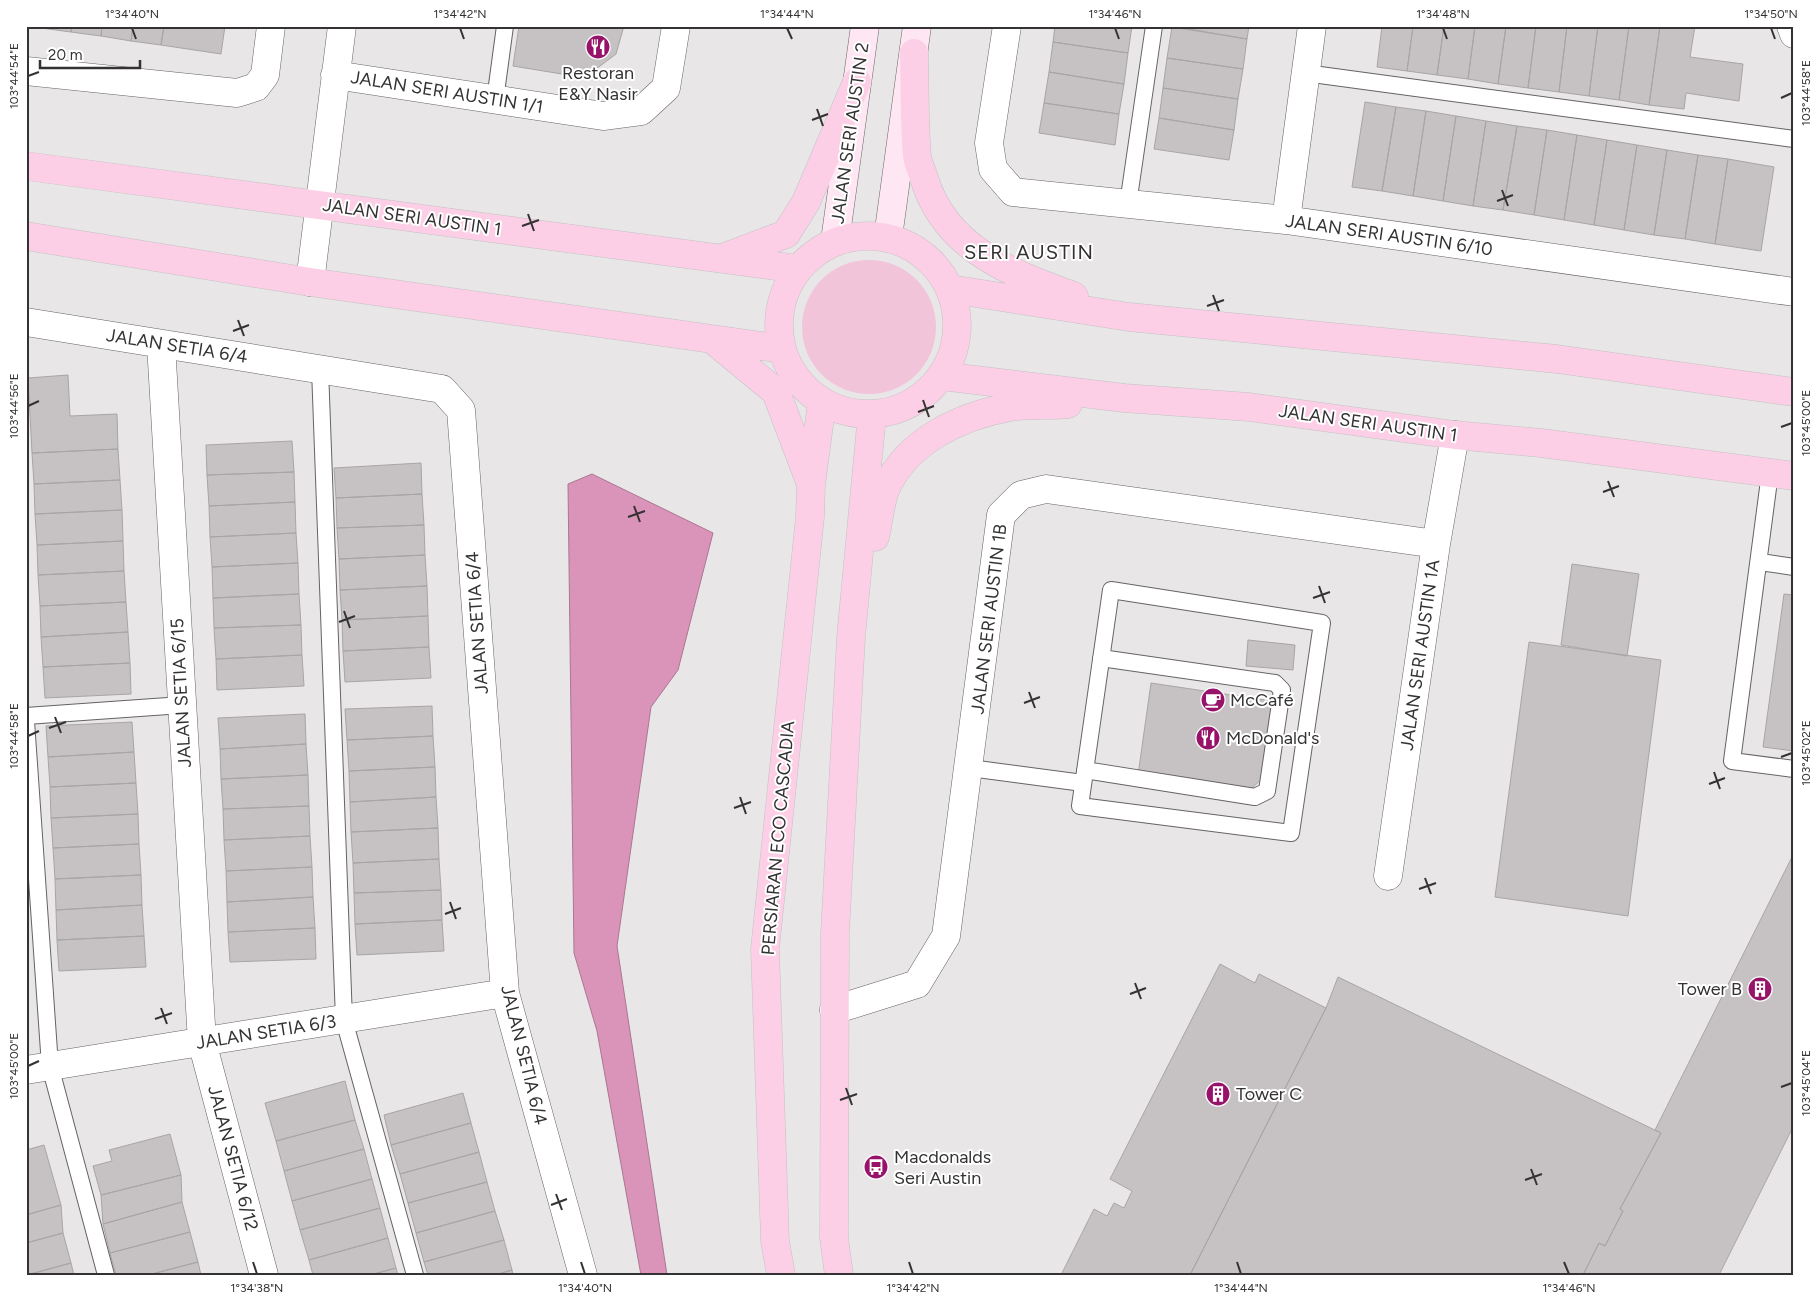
<svg xmlns="http://www.w3.org/2000/svg" width="1820" height="1301" font-family="Figtree,sans-serif">
  <style>
    .green { fill: #f1c4da }
    .water { fill: #db94b9; stroke: #a97791 }
    .building { fill: #c6c2c4; stroke: #a8a5a6 }
    .lines { fill: none; stroke-linecap: round; stroke-linejoin: round }
    .lane-casing { stroke: #666364; stroke-width: 18 }
    .street-casing { stroke: #666364; stroke-width: 29 }
    .secondary-casing { stroke: #666364; stroke-width: 29 }
    .primary-casing { stroke: #c2c2c2; stroke-width: 29 }
    .lane { stroke: #fff; stroke-width: 16 }
    .street { stroke: #fff; stroke-width: 28 }
    .secondary { stroke: #fee7f2; stroke-width: 28 }
    .primary { stroke: #fccfe6; stroke-width: 28 }
    .ticks { fill: none; stroke: #343233; stroke-width: 2 }
    .labels { text-anchor: middle; dominant-baseline: central; stroke-width: 4; stroke-linejoin: round; paint-order: stroke }
    .poi-label { font-size: 18px; fill: #343233; stroke: #fff; text-anchor: start }
    .street-label { font-size: 18px; fill: #343233; stroke: #fff }
    .quarter-label { font-size: 20px; letter-spacing: 1px; fill: #343133; stroke: #fff }
    .neatline { fill: none; stroke: #343233; stroke-width: 2 }
    .ticks-label { font-size: 12px; text-anchor: middle; fill: #343233 }
  </style>
  <rect width="100%" height="100%" fill="#e9e6e7"/>
  <path class="green" d="M802 327a67 67 0 1 1 134 0a67 67 0 1 1-134 0Z"/>
  <path class="water" d="M592,474l121,59 -35,137 -27,37 -34,239 50,329h-26l-44,-244 -23,-78 -6,-469z"/>
  <path class="building" d="M41,26h31l-1,6 -30,-4z
    M72,26h30l-1,10 -30,-4z
    M102,26h31l-2,15 -30,-5z
    M133,26h31l-3,19 -30,-4z
    M164,26h61l-4,28 -60,-9z
    M519,26h105l-8,28 -24,18 -18,4 -61,-10z
    M1055,26h77l-4,27 -75,-11z
    M1172,26h77l-2,13z
    M1382,26h31l-6,45 -30,-4z
    M1413,26h31l-7,49 -30,-4z
    M1444,26h31l-7,53 -31,-4z
    M1475,26h31l-8,58 -30,-5z
    M1506,26h30l-8,62 -30,-4z
    M1536,26h31l-8,66 -31,-4z
    M1567,26h31l-9,70 -30,-4z
    M1598,26h31l-10,74 -30,-4z
    M1629,26h31l-11,79 -30,-5z
    M1660,26h35l-5,31 53,7 -4,37 -53,-8 -2,16 -35,-4z
    M1172,27l75,12 -4,30 -76,-11z
    M1053,42l75,11 -4,31 -75,-12z
    M1167,58l76,11 -5,30 -75,-11z
    M1049,72l75,12 -5,30 -75,-11z
    M1163,88l75,11 -4,31 -75,-12z
    M1365,102l31,5 -14,84 -30,-4z
    M1044,103l75,11 -4,31 -76,-12z
    M1396,107l30,4 -13,85 -31,-5z
    M1426,111l30,5 -13,85 -30,-5z
    M1456,116l30,5 -13,85 -30,-5z
    M1159,118l75,12 -5,30 -75,-11z
    M1486,121l31,5 -14,84 -30,-4z
    M1517,126l30,4 -13,85 -31,-5z
    M1547,130l30,5 -13,85 -30,-5z
    M1577,135l30,5 -13,85 -30,-5z
    M1607,140l30,5 -13,85 -30,-5z
    M1637,145l30,5 -13,85 -30,-5z
    M1667,150l31,5 -13,84 -31,-4z
    M1698,155l30,4 -13,85 -30,-5z
    M1728,159l46,8 -13,84 -46,-7z
    M68,375l2,41 47,-2 1,35 -86,4 -4,-75z
    M292,441l2,31 -87,3 -1,-30z
    M118,449l2,31 -86,4 -2,-31z
    M421,463l1,31 -86,4 -2,-30z
    M294,472l1,30 -86,4 -2,-31z
    M120,480l2,30 -87,4 -1,-30z
    M422,494l2,31 -87,3 -1,-30z
    M295,502l1,31 -86,4 -1,-31z
    M122,510l1,31 -86,4 -2,-31z
    M424,525l1,30 -86,4 -2,-31z
    M296,533l2,30 -86,4 -2,-30z
    M123,541l1,30 -86,4 -1,-30z
    M425,555l2,31 -87,4 -1,-31z
    M298,563l1,31 -86,4 -1,-31z
    M1572,564l67,10 -12,82 -66,-11z
    M124,571l2,31 -86,4 -2,-31z
    M427,586l1,30 -86,4 -2,-30z
    M299,594l2,31 -87,3 -1,-30z
    M1784,594l10,1v156l-31,-4z
    M126,602l2,30 -87,5 -1,-31z
    M428,616l1,31 -86,4 -1,-31z
    M301,625l1,30 -86,4 -2,-31z
    M128,632l2,31 -87,4 -2,-30z
    M1248,640l47,5 -2,25 -47,-4z
    M1529,642l132,18 -33,256 -133,-19z
    M429,647l2,31 -86,4 -2,-31z
    M302,655l2,31 -87,4 -1,-31z
    M130,663l1,31 -86,4 -2,-31z
    M1151,683l127,19 -11,72 -17,16 -112,-15z
    M432,706l1,30 -86,4 -2,-31z
    M305,714l1,30 -86,5 -2,-31z
    M132,722l2,30 -86,5 -2,-31z
    M433,736l2,31 -86,4 -2,-31z
    M306,744l2,31 -87,4 -1,-30z
    M134,752l2,31 -86,4 -2,-30z
    M435,767l1,30 -86,5 -1,-31z
    M308,775l1,31 -86,3 -2,-30z
    M136,783l2,31 -87,4 -1,-31z
    M436,797l2,31 -87,4 -1,-30z
    M309,806l1,30 -86,4 -1,-31z
    M138,814l1,30 -86,4 -2,-30z
    M438,828l1,31 -86,4 -2,-31z
    M310,836l2,31 -86,4 -2,-31z
    M139,844l2,31 -86,4 -2,-31z
    M1794,853v272l-75,150h-136l16,-32 6,3 18,-35 -3,-2 41,-76 -6,-3z
    M439,859l2,31 -87,3 -1,-30z
    M312,867l1,30 -86,5 -1,-31z
    M141,875l1,30 -86,5 -1,-31z
    M441,890l1,30 -87,4 -1,-31z
    M313,897l2,31 -87,4 -1,-30z
    M142,905l2,31 -87,4 -1,-30z
    M442,920l2,31 -87,4 -2,-31z
    M315,928l1,31 -86,3 -2,-30z
    M144,936l2,31 -87,4 -2,-31z
    M1220,964l35,19 4,-9 67,34 -136,267h-129l33,-66 13,7 7,-13 10,5 8,-17 -22,-12z
    M1338,977l323,156 -41,76 3,2 -18,35 -6,-3 -16,32h-393l136,-267z
    M345,1081l10,39 -79,21 -11,-38z
    M463,1093l8,30 -80,22 -7,-30z
    M355,1120l9,29 -80,22 -8,-30z
    M471,1123l8,29 -79,22 -9,-29z
    M170,1134l11,41 -80,20 -8,-29 19,-5 -3,-11z
    M44,1145l17,60 -35,10v-65z
    M364,1149l8,30 -80,22 -8,-30z
    M479,1152l8,30 -79,21 -8,-29z
    M181,1175l1,27 -79,22 -2,-29z
    M372,1179l8,29 -80,22 -8,-29z
    M487,1182l8,29 -79,22 -8,-30z
    M182,1202l8,30 -80,21 -7,-29z
    M61,1205l2,28 -37,10v-28z
    M380,1208l8,30 -79,22 -9,-30z
    M495,1211l9,29 -80,22 -8,-29z
    M190,1232l8,30 -50,13h-32l-6,-22z
    M63,1233l8,30 -45,12v-32z
    M388,1238l8,30 -26,7h-57l-4,-15z
    M504,1240l8,30 -17,5h-67l-4,-13z
    M198,1262l3,13h-53z
    M71,1263l3,12h-46z
    M396,1268l2,7h-28z
    M512,1270l1,5h-18z"/>
  <g class="lines">
    <defs>
      <path id="lane" d="M1305,73l489,66
        M495,100l10,-74
        M1128,204l26,-178
        M320,369l24,651 71,255
        M1770,473l-38,288 62,8
        M1760,562l34,5
        M1111,590l211,33 -31,210 -211,-27z
        M26,716l156,-11
        M26,721l24,345 56,209
        M970,768l113,15
        M1085,770l170,27 12,-6 15,-101 -7,-7 -174,-25"/>
      <path id="street" d="M1007,26l-18,117 4,26 20,23 273,28 508,72
        M1791,26l3,8
        M26,71l211,22 19,-6 9,-12 6,-49
        M335,75l268,41 38,-5 25,-23 10,-62
        M1286,220l26,-194
        M310,282l32,-256
        M26,322l416,67 19,21 44,583 78,282
        M161,344l41,698 62,233
        M1388,876l48,-332 19,-109
        M834,1010l83,-26 29,-48 55,-421 20,-20 25,-6 390,55
        M26,1070l479,-77"/>
      <path id="secondary" d="M888,237l29,-211
        M835,241l30,-215"/>
      <path id="primary" d="M914,53c1,34 0,69 3,103 1,8 5,15 7,22 21,71 87,95 150,118
        M26,166l772,103
        M779 325a89 89 0 1 1 178 0a89 89 0 1 1-178 0Z
        M26,236l284,46 472,67
        M725,257l61,-23 20,-32 51,-120
        M950,289l179,28 428,42 237,33
        M713,340l63,52 33,87
        M942,376l182,22 125,9 206,28 86,8 253,33
        M875,537c4,-16 5,-35 11,-49 22,-48 75,-72 124,-81 19,-3 39,-1 58,-3
        M781,1275l-6,-34 -10,-292 45,-432 1,-32 11,-83
        M839,1275l-5,-37 1,-305 16,-296 21,-222"/>
    </defs>
    <use href="#lane" class="lane-casing"/>
    <use href="#street" class="street-casing"/>
    <use href="#secondary" class="secondary-casing"/>
    <use href="#primary" class="primary-casing"/>
    <use href="#lane" class="lane"/>
    <use href="#street" class="street"/>
    <use href="#secondary" class="secondary"/>
    <use href="#primary" class="primary"/>
  </g>
  <path class="ticks" d="M132,28l4,11M460,28l4,11M787,28l5,11M1115,28l4,11M1443,28l4,11M1771,28l4,11M28,76l11,-4M1781,98l11,-5M817,109l6,17M812,120l16,-6M1502,190l6,16M1497,201l16,-6M528,214l6,17M522,226l17,-6M1213,295l6,16M1207,306l17,-6M238,320l6,16M233,331l16,-6M923,400l6,17M28,406l11,-5M918,412l16,-6M1781,427l11,-4M1608,481l6,16M1603,492l16,-6M634,506l6,16M628,517l17,-6M1319,586l6,17M1313,598l17,-6M344,611l6,17M339,622l16,-6M1029,692l6,16M1024,703l16,-6M55,717l6,16M49,728l17,-6M28,736l11,-5M1781,757l11,-4M1714,772l6,17M1709,784l16,-6M740,797l6,17M734,808l17,-6M1425,878l6,16M1419,889l17,-6M450,902l6,17M445,914l16,-6M1135,983l6,16M1130,994l16,-6M161,1008l6,16M155,1019l17,-6M28,1066l11,-5M1781,1087l11,-4M846,1088l6,17M840,1100l17,-6M1531,1169l6,16M1525,1180l17,-6M556,1194l6,16M551,1205l16,-6M253,1262l4,12M581,1262l4,12M909,1262l4,12M1237,1262l4,12M1564,1262l5,12"/>
  <defs>
    <symbol id="restaurant-disc" viewBox="-11 -11 22 22"><circle r="9.5" fill="#971369" stroke="#fff"/><path d="M-5-6h1v4h1v-4h1v4h1v-4h1v5L-1.5 .5V6h-2V.5L-5-1ZM5-6V6H3V1.5H1.5Q1.5-4 5-6Z" fill="#fff"/></symbol>
    <symbol id="cafe-disc" viewBox="-11 -11 22 22"><circle r="9.5" fill="#971369" stroke="#fff"/><path d="M-5.5-4.5H6V0H3Q3 3.5 0 3.5H-2.5Q-5.5 3.5-5.5 0ZM3-3.2v2h1.7v-2ZM-6 4.5H4V6H-6Z" fill="#fff"/></symbol>
    <symbol id="building-disc" viewBox="-11 -11 22 22"><circle r="9.5" fill="#971369" stroke="#fff"/><path d="M-4-6H4V6H1V3H-1V6H-4ZM-2.5-4.3h1.7v1.8h-1.7ZM.8-4.3h1.7v1.8H.8ZM-2.5-1h1.7V.8h-1.7ZM.8-1h1.7V.8H.8Z" fill="#fff"/></symbol>
    <symbol id="bus-disc" viewBox="-11 -11 22 22"><circle r="9.5" fill="#971369" stroke="#fff"/><path d="M-5-6H5V4H4V6H2V4H-2V6H-4V4H-5ZM-3.5-4V0h7V-4ZM-3.5 1.2v1.5H-2V1.2ZM2 1.2v1.5H3.5V1.2Z" fill="#fff"/></symbol>
  </defs>
  <g fill-rule="evenodd">
    <use href="#restaurant-disc" x="584" y="33" width="28" height="28"/>
    <use href="#cafe-disc" x="1199" y="686" width="28" height="28"/>
    <use href="#restaurant-disc" x="1194" y="724" width="28" height="28"/>
    <use href="#building-disc" x="1746" y="975" width="28" height="28"/>
    <use href="#building-disc" x="1204" y="1080" width="28" height="28"/>
    <use href="#bus-disc" x="862" y="1153" width="28" height="28"/>
  </g>
  <g class="labels">
    <g class="poi-label">
      <text x="598" y="73" text-anchor="middle">Restoran<tspan x="598" dy="21">E&amp;Y Nasir</tspan></text>
      <text x="1230" y="700">McCafé</text>
      <text x="1226" y="738">McDonald's</text>
      <text x="1742" y="989" text-anchor="end">Tower B</text>
      <text x="1236" y="1094">Tower C</text>
      <text x="894" y="1157">Macdonalds<tspan x="894" dy="21">Seri Austin</tspan></text>
    </g>
    <g class="street-label">
      <text transform="translate(447 92) rotate(9)">JALAN SERI AUSTIN 1/1</text>
      <text transform="translate(850 133) rotate(-82)">JALAN SERI AUSTIN 2</text>
      <text transform="translate(412 217) rotate(8)">JALAN SERI AUSTIN 1</text>
      <text transform="translate(1389 235) rotate(8)">JALAN SERI AUSTIN 6/10</text>
      <text transform="translate(177 346) rotate(9)">JALAN SETIA 6/4</text>
      <text transform="translate(1368 423) rotate(8)">JALAN SERI AUSTIN 1</text>
      <text transform="translate(989 619) rotate(-83)">JALAN SERI AUSTIN 1B</text>
      <text transform="translate(477 623) rotate(-94)">JALAN SETIA 6/4</text>
      <text transform="translate(1420 655) rotate(-82)">JALAN SERI AUSTIN 1A</text>
      <text transform="translate(181 693) rotate(-93)">JALAN SETIA 6/15</text>
      <text transform="translate(778 838) rotate(-85)">PERSIARAN ECO CASCADIA</text>
      <text transform="translate(266 1032) rotate(-9)">JALAN SETIA 6/3</text>
      <text transform="translate(524 1055) rotate(76)">JALAN SETIA 6/4</text>
      <text transform="translate(233 1158) rotate(75)">JALAN SETIA 6/12</text>
    </g>
    <g class="quarter-label">
      <text x="1029" y="252">SERI AUSTIN</text>
    </g>
  </g>
  <rect width="1820" height="1301" fill="none" stroke="#ffffff" stroke-width="55"/>
  <path d="M40 60v8h100v-8" fill="none" stroke="#343233" stroke-width="2.5"/>
  <text x="48" y="60" font-size="15" fill="#343233" stroke="#ffffff" stroke-width="4" paint-order="stroke">20 m</text>
  <rect x="28" y="28" width="1764" height="1246" class="neatline"/>
  <g class="ticks-label">
    <text x="132" y="18">1°34'40"N</text>
    <text x="460" y="18">1°34'42"N</text>
    <text x="787" y="18">1°34'44"N</text>
    <text x="1115" y="18">1°34'46"N</text>
    <text x="1443" y="18">1°34'48"N</text>
    <text x="1771" y="18">1°34'50"N</text>
    <text transform="translate(14 76) rotate(-90)" y="4">103°44'54"E</text>
    <text transform="translate(1806 93) rotate(-90)" y="4">103°44'58"E</text>
    <text transform="translate(14 406) rotate(-90)" y="4">103°44'56"E</text>
    <text transform="translate(1806 423) rotate(-90)" y="4">103°45'00"E</text>
    <text transform="translate(14 736) rotate(-90)" y="4">103°44'58"E</text>
    <text transform="translate(1806 753) rotate(-90)" y="4">103°45'02"E</text>
    <text transform="translate(14 1066) rotate(-90)" y="4">103°45'00"E</text>
    <text transform="translate(1806 1083) rotate(-90)" y="4">103°45'04"E</text>
    <text x="257" y="1292">1°34'38"N</text>
    <text x="585" y="1292">1°34'40"N</text>
    <text x="913" y="1292">1°34'42"N</text>
    <text x="1241" y="1292">1°34'44"N</text>
    <text x="1569" y="1292">1°34'46"N</text>
  </g>
</svg>
